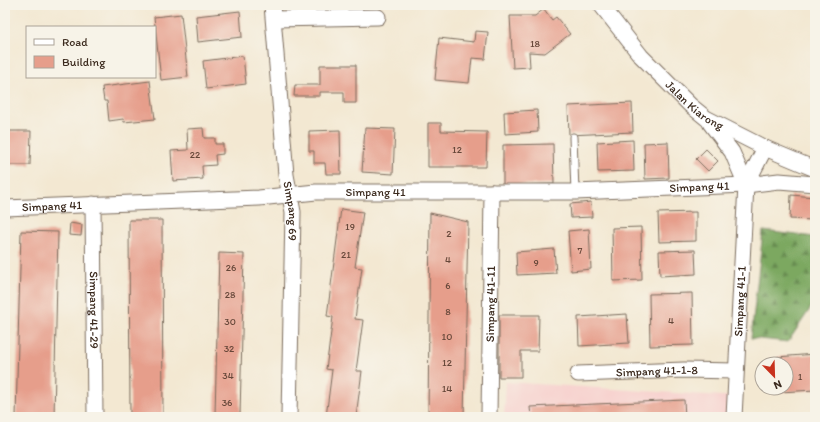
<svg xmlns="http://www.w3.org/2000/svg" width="820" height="422" font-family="Itim,sans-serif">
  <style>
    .built { fill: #f7d0cd }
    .forest { fill: url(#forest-firs); stroke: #5b6940 }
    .building { fill: #e69e8b }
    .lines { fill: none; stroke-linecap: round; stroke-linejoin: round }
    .service-casing { stroke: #7b6c5d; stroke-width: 9 }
    .minor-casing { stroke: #7b6c5d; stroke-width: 17 }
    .service { stroke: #fff; stroke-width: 7 }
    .minor { stroke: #fff; stroke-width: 15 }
    .labels { text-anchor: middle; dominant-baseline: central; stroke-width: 4; stroke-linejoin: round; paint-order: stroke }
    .number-label { font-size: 10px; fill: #664739 }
    .street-label { font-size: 12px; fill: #3b2a1e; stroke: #f7f3e8 }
  </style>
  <defs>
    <pattern id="forest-firs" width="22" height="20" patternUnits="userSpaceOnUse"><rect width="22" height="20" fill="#7ba861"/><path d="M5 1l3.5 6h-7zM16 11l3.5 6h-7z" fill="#66894f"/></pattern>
  </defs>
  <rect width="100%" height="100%" fill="#f7f3e8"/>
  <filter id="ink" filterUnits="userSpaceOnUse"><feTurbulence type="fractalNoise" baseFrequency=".025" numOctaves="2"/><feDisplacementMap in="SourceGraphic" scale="8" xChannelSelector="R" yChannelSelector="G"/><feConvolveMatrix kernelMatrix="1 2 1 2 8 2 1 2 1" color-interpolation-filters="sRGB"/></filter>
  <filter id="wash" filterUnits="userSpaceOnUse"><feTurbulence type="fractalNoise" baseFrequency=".012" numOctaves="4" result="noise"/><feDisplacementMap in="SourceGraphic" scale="16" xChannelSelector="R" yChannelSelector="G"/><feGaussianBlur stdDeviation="0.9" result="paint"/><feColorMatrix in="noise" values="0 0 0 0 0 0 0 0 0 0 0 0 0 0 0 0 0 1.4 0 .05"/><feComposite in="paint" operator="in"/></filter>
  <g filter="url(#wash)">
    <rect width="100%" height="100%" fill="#f3e8d2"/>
    <path class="built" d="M506,382l231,15v20h-233z"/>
    <path class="forest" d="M763,231l52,6v69h-3l-24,36 -37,-4z"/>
    <g id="blocks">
      <path class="building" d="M544,9l8,11 4,-3 14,17 -25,19 -16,-1 1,15 -17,1 -3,-52h25z
        M240,11l2,26 -44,5 -2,-26z
        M181,14l7,63 -27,3 -7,-63z
        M475,31l13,1 -3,27 -13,-1 -3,25 -34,-3 4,-42 35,4z
        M243,56l3,28 -40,5 -3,-28z
        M320,65h36v38h-12v-11h-24v4h-26l1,-11h25z
        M150,81l5,38 -31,3 -1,-3 -14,2 -2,-20h-3l-2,-14z
        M632,103l1,29 -64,3 -1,-29z
        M537,110l1,22 -33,2 -1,-22z
        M428,123h13v8l46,1 -1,35h-58z
        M203,128l1,10h11v6h8v10l-8,1 1,10 -14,1 1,13 -30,2 -2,-30 17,-1 -1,-21z
        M365,128l30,1 -2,45 -31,-2z
        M340,130l1,44h-15l-1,-11h-11v-12h-5v-20z
        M5,131h26l-1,34h-25z
        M633,140l1,31 -36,1 -1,-30z
        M668,142l1,36 -24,1 -1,-36z
        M553,144l1,40 -51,1v-40z
        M706,149l12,12 -10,10 -12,-12z
        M791,195l24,2v23l-25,-1z
        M591,202l1,15 -21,1 -1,-14z
        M341,209l22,3 -8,55 7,1 -7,51 8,1 -7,51h6l-6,46h-30l6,-47 -6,-1 7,-52 -6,-1z
        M696,212v29l-37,1 -1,-29z
        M430,213l38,9 -4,195h-36z
        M129,220h33l1,197h-33z
        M70,223l12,2 -1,11 -12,-1z
        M641,227l1,53 -29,1 -1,-53z
        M589,229l2,40 -20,2 -3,-40z
        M21,231l37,1 -4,185h-38z
        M554,249l2,24 -39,2 -1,-23z
        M695,250l1,24 -36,2 -1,-25z
        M219,253l25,1 -4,161h-25z
        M692,293l1,52 -43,1 -1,-52z
        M627,314l2,29 -50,3 -1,-29z
        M499,315h40l-1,36h-17v26h-22z
        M815,354v36l-35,2 -1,-4h7v-24h-8l-1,-7z
        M684,400l1,17h-154l-1,-10z"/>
    </g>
  </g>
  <g filter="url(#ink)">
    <use href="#blocks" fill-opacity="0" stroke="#7b6c5d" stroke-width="1"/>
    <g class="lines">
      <defs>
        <path id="service" d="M573,137l2,55"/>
        <g id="minor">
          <path id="s1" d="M272,5l14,170 7,37 -4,205"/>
          <path id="s2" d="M601,5l40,51 49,49 16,13 59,30 50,21"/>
          <path d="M274,19l104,-2"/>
          <path d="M710,123l22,29 14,33"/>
          <path id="s3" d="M93,204l2,213"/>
          <path id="s4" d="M5,208l254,-10 57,-6h259l171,-7 33,-4 36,3"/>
          <path id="s5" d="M578,374l106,-4 51,1"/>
          <path id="s6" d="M489,417l3,-225"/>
          <path id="s7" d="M734,417l12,-232 19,-37"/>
        </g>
      </defs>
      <use href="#service" class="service-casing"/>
      <use href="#minor" class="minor-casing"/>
      <use href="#service" class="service"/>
      <use href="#minor" class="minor"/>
    </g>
  </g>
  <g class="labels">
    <g class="number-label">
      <text x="535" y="43">18</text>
      <text x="457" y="149">12</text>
      <text x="195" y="154">22</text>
      <text x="350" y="226">19</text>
      <text x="449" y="233">2</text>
      <text x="580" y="250">7</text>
      <text x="346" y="254">21</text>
      <text x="448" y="259">4</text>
      <text x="536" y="262">9</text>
      <text x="231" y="267">26</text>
      <text x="448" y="285">6</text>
      <text x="230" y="294">28</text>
      <text x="448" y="311">8</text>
      <text x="671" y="320">4</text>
      <text x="230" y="321">30</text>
      <text x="447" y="336">10</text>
      <text x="229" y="348">32</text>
      <text x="447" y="362">12</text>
      <text x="228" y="375">34</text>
      <text x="800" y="376">1</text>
      <text x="447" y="388">14</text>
      <text x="227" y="402">36</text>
    </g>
    <g class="street-label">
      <text stroke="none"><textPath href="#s2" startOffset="138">Jalan Kiarong</textPath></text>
      <text stroke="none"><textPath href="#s4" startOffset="695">Simpang 41</textPath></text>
      <text stroke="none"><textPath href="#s4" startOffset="371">Simpang 41</textPath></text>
      <text stroke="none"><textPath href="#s4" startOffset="47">Simpang 41</textPath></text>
      <text stroke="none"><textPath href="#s1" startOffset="207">Simpang 69</textPath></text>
      <text stroke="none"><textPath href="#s7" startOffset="116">Simpang 41-1</textPath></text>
      <text stroke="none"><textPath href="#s6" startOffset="113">Simpang 41-11</textPath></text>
      <text stroke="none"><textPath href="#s3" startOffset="106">Simpang 41-29</textPath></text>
      <text stroke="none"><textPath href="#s5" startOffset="79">Simpang 41-1-8</textPath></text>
    </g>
  </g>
  <rect width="820" height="422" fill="none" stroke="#f7f3e8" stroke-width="20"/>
  <rect x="26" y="26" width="130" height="52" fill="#f7f3e8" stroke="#aca397"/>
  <rect x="34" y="39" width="20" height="6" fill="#ffffff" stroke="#aca397"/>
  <text x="62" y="46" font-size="12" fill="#3b2a1e">Road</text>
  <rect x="34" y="56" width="20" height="12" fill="#e69e8b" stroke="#aca397"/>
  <text x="62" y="66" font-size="12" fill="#3b2a1e">Building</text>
  <g transform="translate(774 376) rotate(157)"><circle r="19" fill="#f7f3e8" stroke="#aca397"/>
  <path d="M0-3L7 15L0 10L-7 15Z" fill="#c8321e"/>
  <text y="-6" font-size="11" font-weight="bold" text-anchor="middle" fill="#3b2a1e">N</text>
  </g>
</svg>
